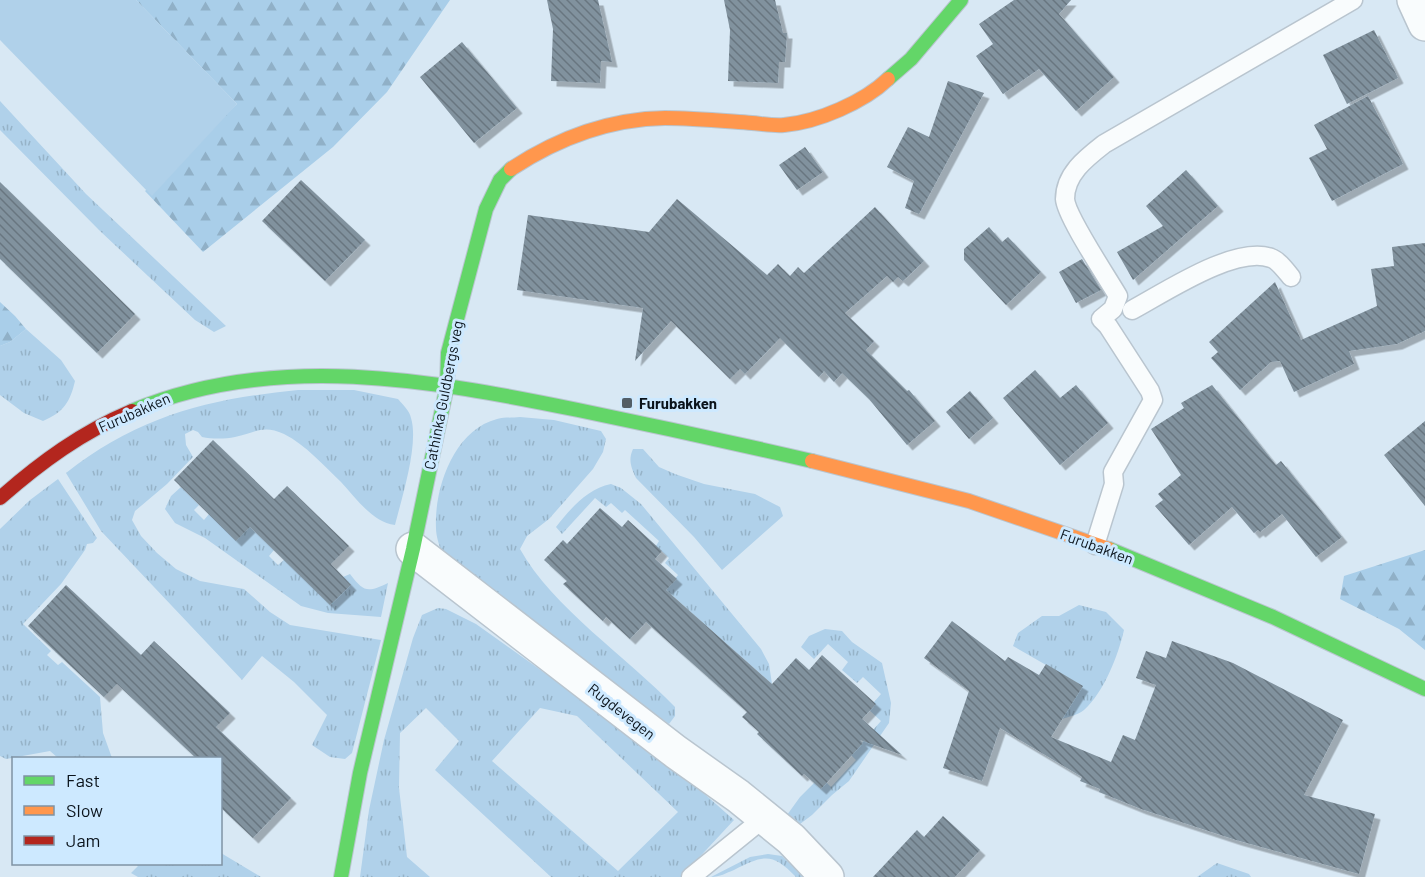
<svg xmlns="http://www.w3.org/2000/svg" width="1425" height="877" font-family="Barlow,sans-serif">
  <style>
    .grass { fill: url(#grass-tufts); fill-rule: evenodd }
    .forest { fill: url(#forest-firs) }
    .pitch { fill: #b0d1ea }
    .building { fill: url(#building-back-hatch); filter: url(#shadow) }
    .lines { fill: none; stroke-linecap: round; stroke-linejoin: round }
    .lane-casing { stroke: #b9c5cf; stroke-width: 21 }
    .street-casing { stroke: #b9c5cf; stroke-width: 36 }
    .fast-casing { stroke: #b9c5cf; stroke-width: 16 }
    .slow-casing { stroke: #b9c5cf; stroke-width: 16 }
    .jam-casing { stroke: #b9c5cf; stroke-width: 16 }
    .lane { stroke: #f9fcfd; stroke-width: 18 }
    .street { stroke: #f9fcfd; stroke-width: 33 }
    .fast { stroke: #63d668; stroke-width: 14 }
    .slow { stroke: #ff974d; stroke-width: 14 }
    .jam { stroke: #b3261e; stroke-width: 14 }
    .poi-dot { fill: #525e67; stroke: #cde9ff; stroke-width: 2 }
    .labels { text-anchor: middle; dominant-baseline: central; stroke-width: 6; stroke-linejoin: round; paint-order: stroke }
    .street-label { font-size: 15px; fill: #0a131b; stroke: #cde9ff }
    .poi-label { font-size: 15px; font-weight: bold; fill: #0a131b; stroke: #cde9ff; text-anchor: start }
  </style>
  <defs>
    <pattern id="grass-tufts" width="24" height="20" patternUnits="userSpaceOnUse" patternTransform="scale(1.5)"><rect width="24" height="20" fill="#b0d1ea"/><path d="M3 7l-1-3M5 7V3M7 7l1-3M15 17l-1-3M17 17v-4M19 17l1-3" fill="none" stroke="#96b3c8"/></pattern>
    <pattern id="forest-firs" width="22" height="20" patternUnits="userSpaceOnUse" patternTransform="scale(1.5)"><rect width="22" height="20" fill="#a9cee9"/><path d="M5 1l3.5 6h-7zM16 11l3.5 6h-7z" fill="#90b0c7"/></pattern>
    <pattern id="building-back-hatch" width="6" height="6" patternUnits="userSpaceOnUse" patternTransform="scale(1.5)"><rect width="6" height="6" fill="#81929e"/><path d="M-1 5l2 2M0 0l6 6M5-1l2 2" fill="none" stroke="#687680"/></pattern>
    <filter id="shadow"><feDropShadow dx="5.5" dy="5.5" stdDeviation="0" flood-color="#0004"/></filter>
  </defs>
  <rect width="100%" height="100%" fill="#d8e8f4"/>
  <path class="grass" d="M0,101l86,93 140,132 -12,6 -19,-12 -95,-89 -100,-101z
    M26,329l35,31 14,21c-5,21 -11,31 -32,40l-19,-8 -24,-18v-49l10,-4z
    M298,390h56l44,9c4,5 12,12 13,19 8,26 -9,79 -16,107 -23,-3 -39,-27 -54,-43 -17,-16 -35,-37 -57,-48 -21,-10 -29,-1 -49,3 -10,2 -23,2 -33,0l-4,-5 -5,-2 -8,4 1,11 7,12 -26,27 -32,27 -3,9 9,16 16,17 19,16 24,12 44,8 26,23 20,13 91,15 -29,113 -7,6 -15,-2 -18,-12 15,-30 -33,-33 -32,-26 -20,24 -141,-149 -35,-58c73,-57 142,-74 232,-83z
    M520,417l34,3 47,11 5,8 -3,13 -10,17 -44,50 -22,17 -7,13c32,58 108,109 155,158v9l-6,8 -115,-85 -113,-88c-2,-7 -5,-15 -5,-23 -2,-40 18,-98 61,-109 7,-2 16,-1 23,-2z
    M633,449h10l16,18 16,7 29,10 51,10 25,13 3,9 -61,54 -28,-33 -58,-59c-5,-11 -8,-18 -3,-29z
    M58,479l39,59 -4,5 -6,1 -2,6 -24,34 -38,40 28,27 -4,4 11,10 4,-3 38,35 3,36 9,25h-54l-8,-7 -44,8 -6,-3v-227l30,-29z
    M611,484l10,4 20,16 120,145 8,15 3,20 -106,-94 12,-15 -13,-12 4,-5 -13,-12 3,-5 -34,-31 -3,3 -11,-10 -5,4 -11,-9 -33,36 -6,-7c15,-19 31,-38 55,-43z
    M181,487l18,18 -5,5 10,10 5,-6 40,12 25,24 -5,6 9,9 7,-6 66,26 -8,-8 7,-3c14,18 17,19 38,9l-7,34 -53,-4 -27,-7 -96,-68 -30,-15 -10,-14 6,-13z
    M1079,605l27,7 18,18c-6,26 -20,62 -40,80 -6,5 -16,7 -22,9l19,-34 -68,-39 5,-13 24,-17h17z
    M438,608l8,1 30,15 73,52 142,106 43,38 -53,57h-130l-116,-107 24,-29 -33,-33 -26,25 -1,55 8,69 23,20h-70l9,-67 15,-70 29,-102 9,-23zM540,708l37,8 101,96 -60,59 -126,-110z
    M825,629l17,2 10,11 30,21 9,40 -2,20 -40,58 -17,14 -20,20 -12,9 -9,2 -4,-11 13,-18 15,-15h11l5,5 25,-27 -5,-5 30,-34 -13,-12 13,-15 -18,-17 -6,6 -15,-13 6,-8 -20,-18 -14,15 -13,-12 8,-11z
    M221,853l40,24h-123l-7,-4 7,-7 -2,-2h84z
    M768,854l14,2 22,21h-8c-24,-25 -32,-22 -62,-7 -8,3 -14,7 -23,7l39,-20z
    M1217,863l32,11 2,3h-54z"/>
  <path class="forest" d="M136,0h314l-63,92 -54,55 -130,105 -58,-61 92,-87z
    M0,302l15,14 11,13 -16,13 -10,4z
    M1425,550v100l-26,-21 -59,-30 4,-23z"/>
  <path class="pitch" d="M0,0h136l101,104 -85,92 -152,-156z"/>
  <path class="building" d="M547,0h51l14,62 -11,-1 -1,22 -49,-2 2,-52z
    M724,0h51l8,33h4l-2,29h-6l-1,21 -50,-2 2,-51z
    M1014,0h57l-12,14 55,63 -38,34 -37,-42 -36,25 -27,-38 17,-12 -14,-20z
    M1374,30l24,48 -51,26 -24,-49z
    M462,42l55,66 -43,35 -54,-66z
    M948,81l36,12 -65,121 -14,-6 9,-27 -27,-14 21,-40 21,10z
    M1368,96l35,68 -71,37 -23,-43 18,-9 -13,-24z
    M805,147l18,25 -26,18 -18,-25z
    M1186,170l32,36 -85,74 -16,-28 46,-26 -17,-20z
    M301,180l64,60 -40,41 -63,-60z
    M0,182l135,132 -38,39 -97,-94z
    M677,199l90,76 11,-11 12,12 8,-9 6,6 71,-66 49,54 -21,20 -5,-4 -5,5 -6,-6 -42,37 29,28 -8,9 41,41 2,-1 26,31 -28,24 -38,-46 -27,-26 -8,9 -10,-11 -5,6 -39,-39 -35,36 -5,-5 -10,10 -59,-58 -36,40 8,-53 -126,-18 11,-75 121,17z
    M989,227l13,15 6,-5 33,35 -35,33 -42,-45v-11z
    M1425,243v88l-28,13 -48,7 5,13 -60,28 -14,-31 -9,1 -31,28 -29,-32 7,-6 -9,-10 66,-60 26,58 76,-34 -6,-37 23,-3 -2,-19z
    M1082,259l19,31 -25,13 -17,-31z
    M1035,370l25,28 16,-13 32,38 -48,42 -57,-67z
    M1212,385l64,80 5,-4 61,76 -26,20 -34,-43 -22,18 -2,-2 -4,3 -22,-26 -43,38 -34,-39 8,-6 -5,-6 23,-19 -30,-46 33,-21 -3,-5z
    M970,391l23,27 -24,21 -23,-27z
    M1425,421v85l-41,-51z
    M213,440l61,59 13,-13 62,60 -18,18 20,21 -21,20 -80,-78 -14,14 -62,-61z
    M600,508l22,19 6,-7 34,31 -7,8 22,20 -11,11 106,94 24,-26 13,12 13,-15 54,49 -14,15 40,36 -42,-15 3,3 -42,46 -17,-15 -2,2 -45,-42 2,-2 -17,-15 5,-5 -101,-90 -16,17 -24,-22 -3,4 -40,-37 4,-3 -23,-21 19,-20 4,4z
    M66,585l75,70 13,-14 76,72 -14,14 75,71 -38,40 -33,-31v-48h-23l-80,-75 -13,13 -76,-71z
    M952,621l53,40 3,-4 31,18 7,-11 37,22 -32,51 60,25 12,-27 12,5 21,-55 -20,-7 10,-27 20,7 6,-17 61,22 110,57 -39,75 71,19 -16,60 -123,-34 -95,-31 -42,-17 1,-3 -20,-8 2,-4 -82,-49 -18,53 -39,-13 26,-77 -45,-33z
    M943,816l37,34 -25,27h-82l44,-47 7,7z"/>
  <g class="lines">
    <defs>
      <path id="lane" d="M1132,310c32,-17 103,-65 139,-52 7,2 15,13 20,19
        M1095,545l19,-61 -1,-12 40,-72 -3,-9 -42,-65 -7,-7 12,-10 5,-13c-11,-19 -52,-80 -53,-97 0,-25 21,-41 39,-55l249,-144
        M691,877l73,-59"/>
      <path id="street" d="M1414,0l11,24
        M413,549l263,203 62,44 53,43 36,38"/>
      <path id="fast" d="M888,79l23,-20 50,-59
        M132,411c143,-60 299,-31 446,-1 78,16 156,33 234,51
        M1109,549l164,68 152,72
        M341,877l19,-104 53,-224 34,-163 1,-33 38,-144 14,-29 11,-11"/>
      <path id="slow" d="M511,169c47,-31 98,-50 154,-51 29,0 59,3 87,5 11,1 22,3 32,2 34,-3 80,-23 104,-46
        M812,461l157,40 140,48"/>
      <path id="jam" d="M0,498c41,-36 82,-66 132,-87"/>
    </defs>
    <use href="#lane" class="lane-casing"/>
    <use href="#street" class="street-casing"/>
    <use href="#fast" class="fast-casing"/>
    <use href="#slow" class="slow-casing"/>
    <use href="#jam" class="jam-casing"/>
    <use href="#lane" class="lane"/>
    <use href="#street" class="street"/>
    <use href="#fast" class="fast"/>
    <use href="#slow" class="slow"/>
    <use href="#jam" class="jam"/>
  </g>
  <rect class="poi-dot" x="621" y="397" width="12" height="12" rx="3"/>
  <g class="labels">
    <g class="street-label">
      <text transform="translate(443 395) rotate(-79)">Cathinka Guldbergs veg</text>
      <text transform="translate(134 412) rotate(-24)">Furubakken</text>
      <text transform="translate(1097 546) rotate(20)">Furubakken</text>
      <text transform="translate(622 711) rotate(38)">Rugdevegen</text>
    </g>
    <g class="poi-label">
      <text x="639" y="403">Furubakken</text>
    </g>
  </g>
  <rect x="12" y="757" width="210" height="108" fill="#cde9ff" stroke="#7f93a4" stroke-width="1.5"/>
  <rect x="24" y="776" width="30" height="9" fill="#63d668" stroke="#7f93a4" stroke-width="1.5"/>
  <text x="66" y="787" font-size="18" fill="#0a131b">Fast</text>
  <rect x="24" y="806" width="30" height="9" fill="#ff974d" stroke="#7f93a4" stroke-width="1.5"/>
  <text x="66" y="817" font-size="18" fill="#0a131b">Slow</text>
  <rect x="24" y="836" width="30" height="9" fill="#b3261e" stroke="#7f93a4" stroke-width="1.5"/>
  <text x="66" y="847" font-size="18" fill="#0a131b">Jam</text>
</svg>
